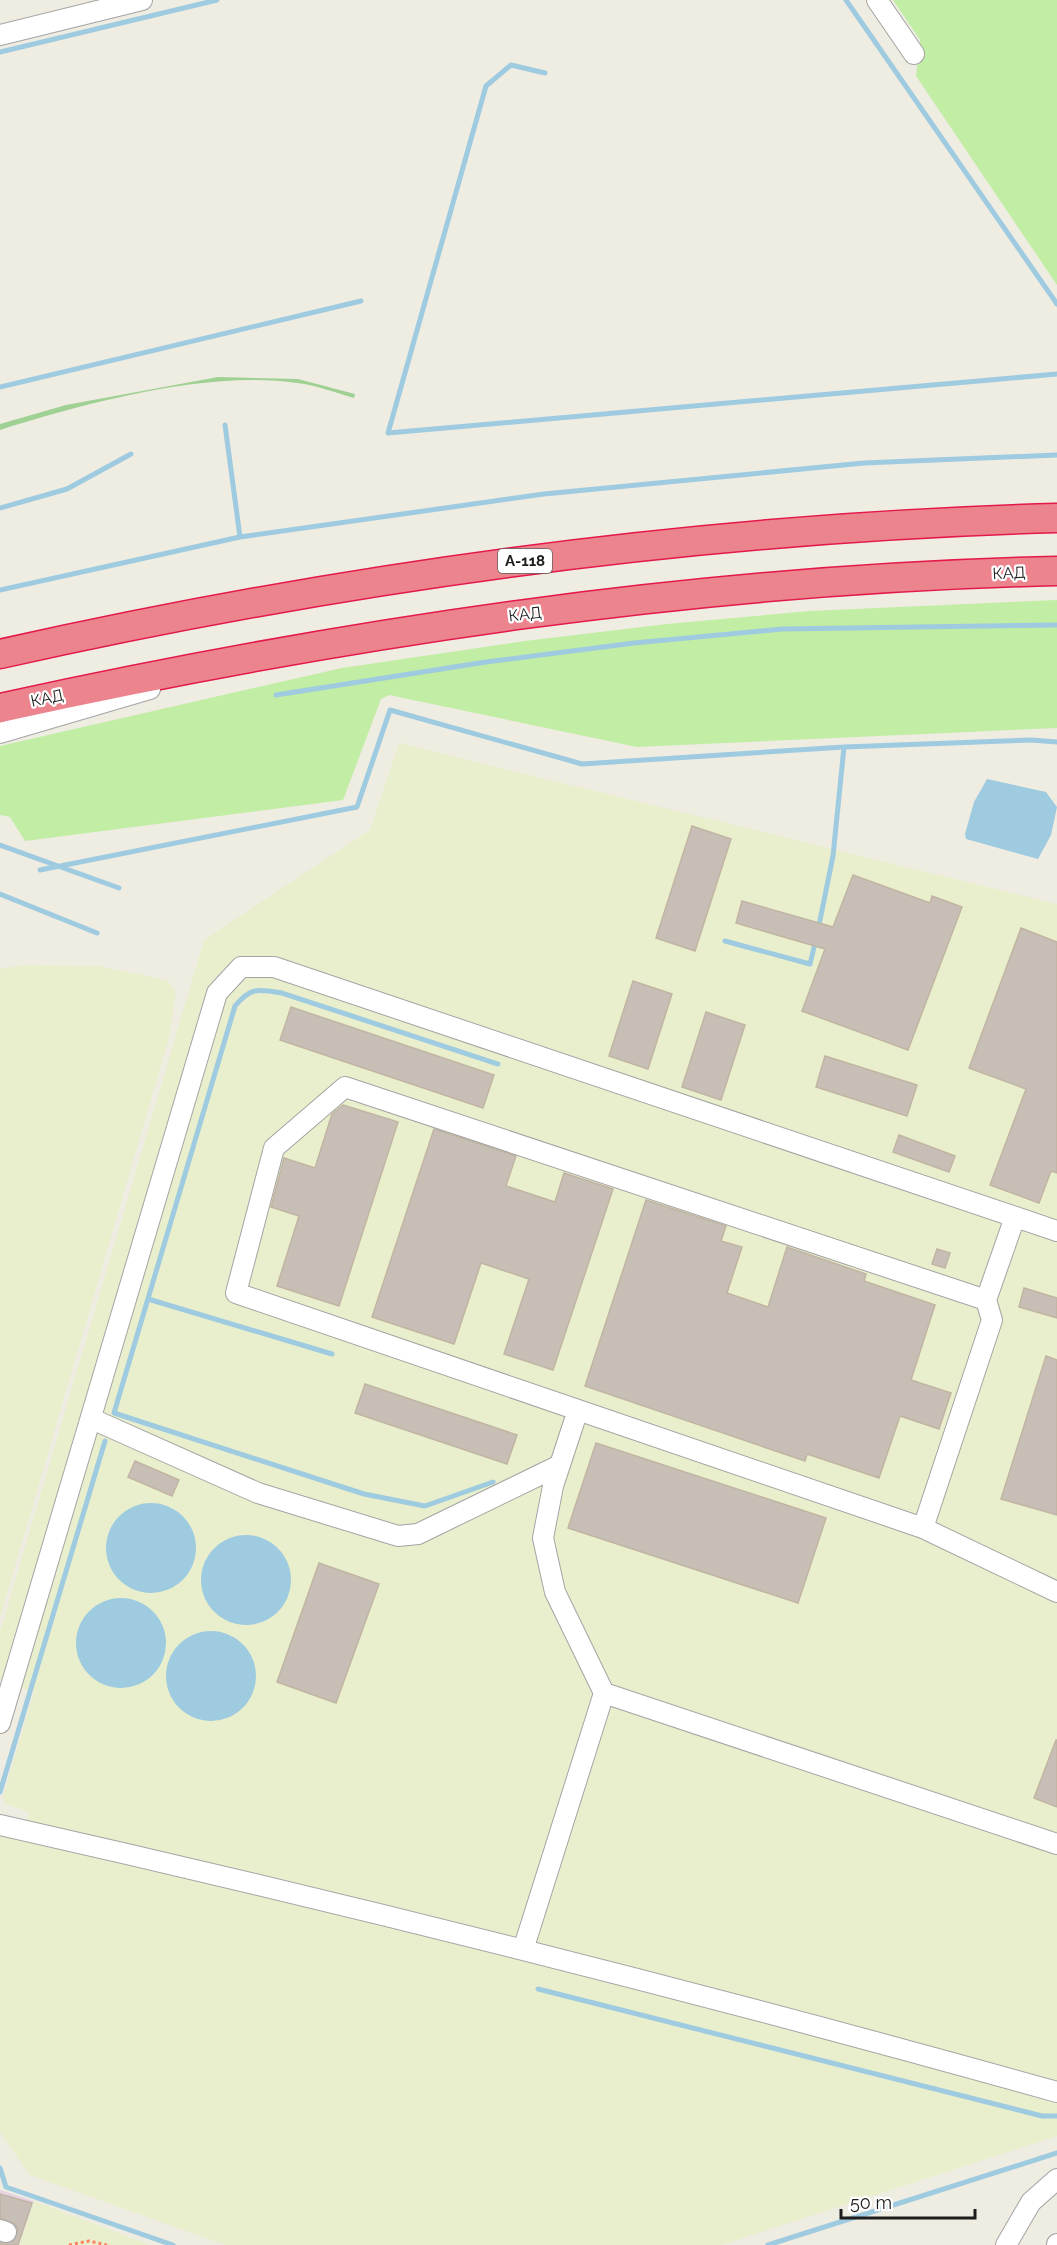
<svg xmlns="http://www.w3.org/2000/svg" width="1057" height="2245" font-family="Raleway,sans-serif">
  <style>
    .industrial { fill: #e8d3e2 }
    .farmland { fill: #e9efcc }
    .grass { fill: #c1eda4 }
    .forest { fill: #a0d194 }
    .water { fill: #9fcbe0 }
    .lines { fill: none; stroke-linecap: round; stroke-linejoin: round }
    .stream { stroke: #9fcbe0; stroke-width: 5 }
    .building { fill: #c7bfb5; stroke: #c1b4a3; stroke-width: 1.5 }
    .minor-casing { stroke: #a4a4a4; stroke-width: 22 }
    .highway-casing { stroke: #e3194a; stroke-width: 31 }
    .path { stroke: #ff8263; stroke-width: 3; stroke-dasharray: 3 3; stroke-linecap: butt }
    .minor { stroke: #fff; stroke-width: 20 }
    .highway { stroke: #ec848d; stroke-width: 28 }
    .labels { text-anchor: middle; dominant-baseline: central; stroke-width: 4.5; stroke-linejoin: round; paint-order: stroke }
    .shield { fill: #fff; stroke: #616161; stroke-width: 1.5 }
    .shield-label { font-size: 15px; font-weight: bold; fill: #1d1d1d }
    .street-label { font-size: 16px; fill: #1d1d1d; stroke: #fff }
  </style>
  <rect width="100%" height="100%" fill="#efece2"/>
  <path class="industrial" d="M0,2190l34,11 -15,44h-19z"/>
  <path class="farmland" d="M399,743l658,161v1232l-336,109h-496l-195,-70 -30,-43v-297l22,6 7,-29 -24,-8 -2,-8 31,-104 -34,-13v-47l204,-692 166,-110z
    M24,965l73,1 70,14 9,12 -7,46 -169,580v-649z
    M34,2201l116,44h-131z"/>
  <path class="grass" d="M893,0h164v285l-141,-209 4,-36z
    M1057,600v128l-420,19 -248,-52 -8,4 -38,101 -318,41 -15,-24 -10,-2v-69l342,-78 183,-27 142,-17 143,-13z"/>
  <path class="forest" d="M218,377l80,2 57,15 -1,4c-18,-5 -38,-13 -57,-15 -90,-13 -211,20 -297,47v-6l66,-19z"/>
  <path class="water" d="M987,779l59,13 11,15 -6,28 -13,24 -72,-20 -1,-5 9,-32z
    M106 1548a45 45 0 1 1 90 0a45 45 0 1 1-90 0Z
    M201 1580a45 45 0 1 1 90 0a45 45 0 1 1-90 0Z
    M76 1643a45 45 0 1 1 90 0a45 45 0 1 1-90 0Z
    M166 1676a45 45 0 1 1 90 0a45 45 0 1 1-90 0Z"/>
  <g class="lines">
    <path class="stream" d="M846,0l211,304
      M0,52l217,-52
      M545,73l-34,-8 -25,21 -98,347 669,-59
      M0,387l361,-86
      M225,425l15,112
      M0,508l67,-19 64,-35
      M0,590l240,-53 304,-43 320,-31 193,-8
      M276,695l210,-33 148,-19 148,-14 275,-4
      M0,845l119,43
      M40,870l317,-63 33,-97 192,54 262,-17 187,-7 26,2
      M0,894l97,39
      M818,930l15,-74 11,-109
      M725,941l85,23 6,-25
      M148,1299l184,55
      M493,1482l-68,24 -61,-12 -250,-81 121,-407c16,-19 23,-17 47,-13l216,71
      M0,1792l105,-351
      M538,1989l504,127h15
      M0,2168l6,19 167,58
      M768,2245l289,-92"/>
  </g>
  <path class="building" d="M692,826l39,13 -36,112 -39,-13z
    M853,875l77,28 2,-7 30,11 -54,143 -106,-39 23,-62 -89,-26 6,-22 91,26z
    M1021,928l36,14v231l-6,-2 -12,32 -49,-18 36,-96 -57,-21z
    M633,981l39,13 -24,75 -39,-13z
    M291,1007l203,68 -11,33 -203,-68z
    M706,1012l39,13 -24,75 -39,-13z
    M825,1056l92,29 -10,31 -91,-29z
    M343,1105l55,17 -59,184 -62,-20 22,-70 -28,-9 13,-49 31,10 17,-54z
    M434,1129l82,27 -10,30 49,16 9,-29 49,16 -60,181 -49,-16 25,-75 -48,-16 -27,81 -82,-27z
    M899,1135l56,21 -6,16 -56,-20z
    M646,1200l80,26 -5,15 21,6 -15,46 41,14 19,-60 79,27 -2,7 71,24 -24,75 40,13 -12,36 -39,-13 -21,62 -72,-24 -2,7 -220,-75z
    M937,1249l13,4 -5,15 -13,-4z
    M1024,1288l33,10v20l-38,-11z
    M1046,1356l11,4v155l-56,-16z
    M365,1384l152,51 -10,29 -152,-51z
    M596,1443l230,75 -28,85 -230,-75z
    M135,1461l44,19 -7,16 -44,-19z
    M319,1563l60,21 -43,119 -59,-21z
    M1056,1740h1v67l-23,-9z
    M0,2194l32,9 -14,42h-18v-2l13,-2 5,-11 -3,-6 -15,-6z"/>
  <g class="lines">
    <defs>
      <path id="minor" d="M877,0l37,54
        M0,35l142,-35
        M0,733l150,-44
        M1015,1217l-29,83 6,20 -69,208 -345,-118 -25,76 -10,52 12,54 49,101 453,151
        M578,1410l-342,-117 38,-145 71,-61 641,213
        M92,1419l166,74 140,43 20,-2 142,-69
        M923,1528l134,64
        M0,1723l217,-730 24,-26h33l783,264
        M0,1825c355,80 707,169 1057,267
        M523,1950l81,-257
        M0,2230l6,2
        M1006,2245l25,-43 26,-23
        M1057,2245v-1"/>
      <path id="highway" d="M0,654c348,-78 701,-126 1057,-136
        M0,708c348,-76 701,-129 1057,-137"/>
    </defs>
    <use href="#minor" class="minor-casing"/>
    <use href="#highway" class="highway-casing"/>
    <path class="path" d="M69,2245l20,-4 18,4"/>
    <use href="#minor" class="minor"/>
    <use href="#highway" class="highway"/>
  </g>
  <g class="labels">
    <rect class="shield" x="498" y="549" width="54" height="24" rx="4.5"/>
    <g class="shield-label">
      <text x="525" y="561">А-118</text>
    </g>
    <g class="street-label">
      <text transform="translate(1009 573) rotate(-3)">КАД</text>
      <text transform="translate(525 614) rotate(-7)">КАД</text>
      <text transform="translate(47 698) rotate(-12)">КАД</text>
    </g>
  </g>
  <path d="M841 2209v9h134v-9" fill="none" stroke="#1d1d1d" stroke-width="3"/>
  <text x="850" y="2209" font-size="18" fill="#1d1d1d" stroke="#ffffff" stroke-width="4.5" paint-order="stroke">50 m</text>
</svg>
